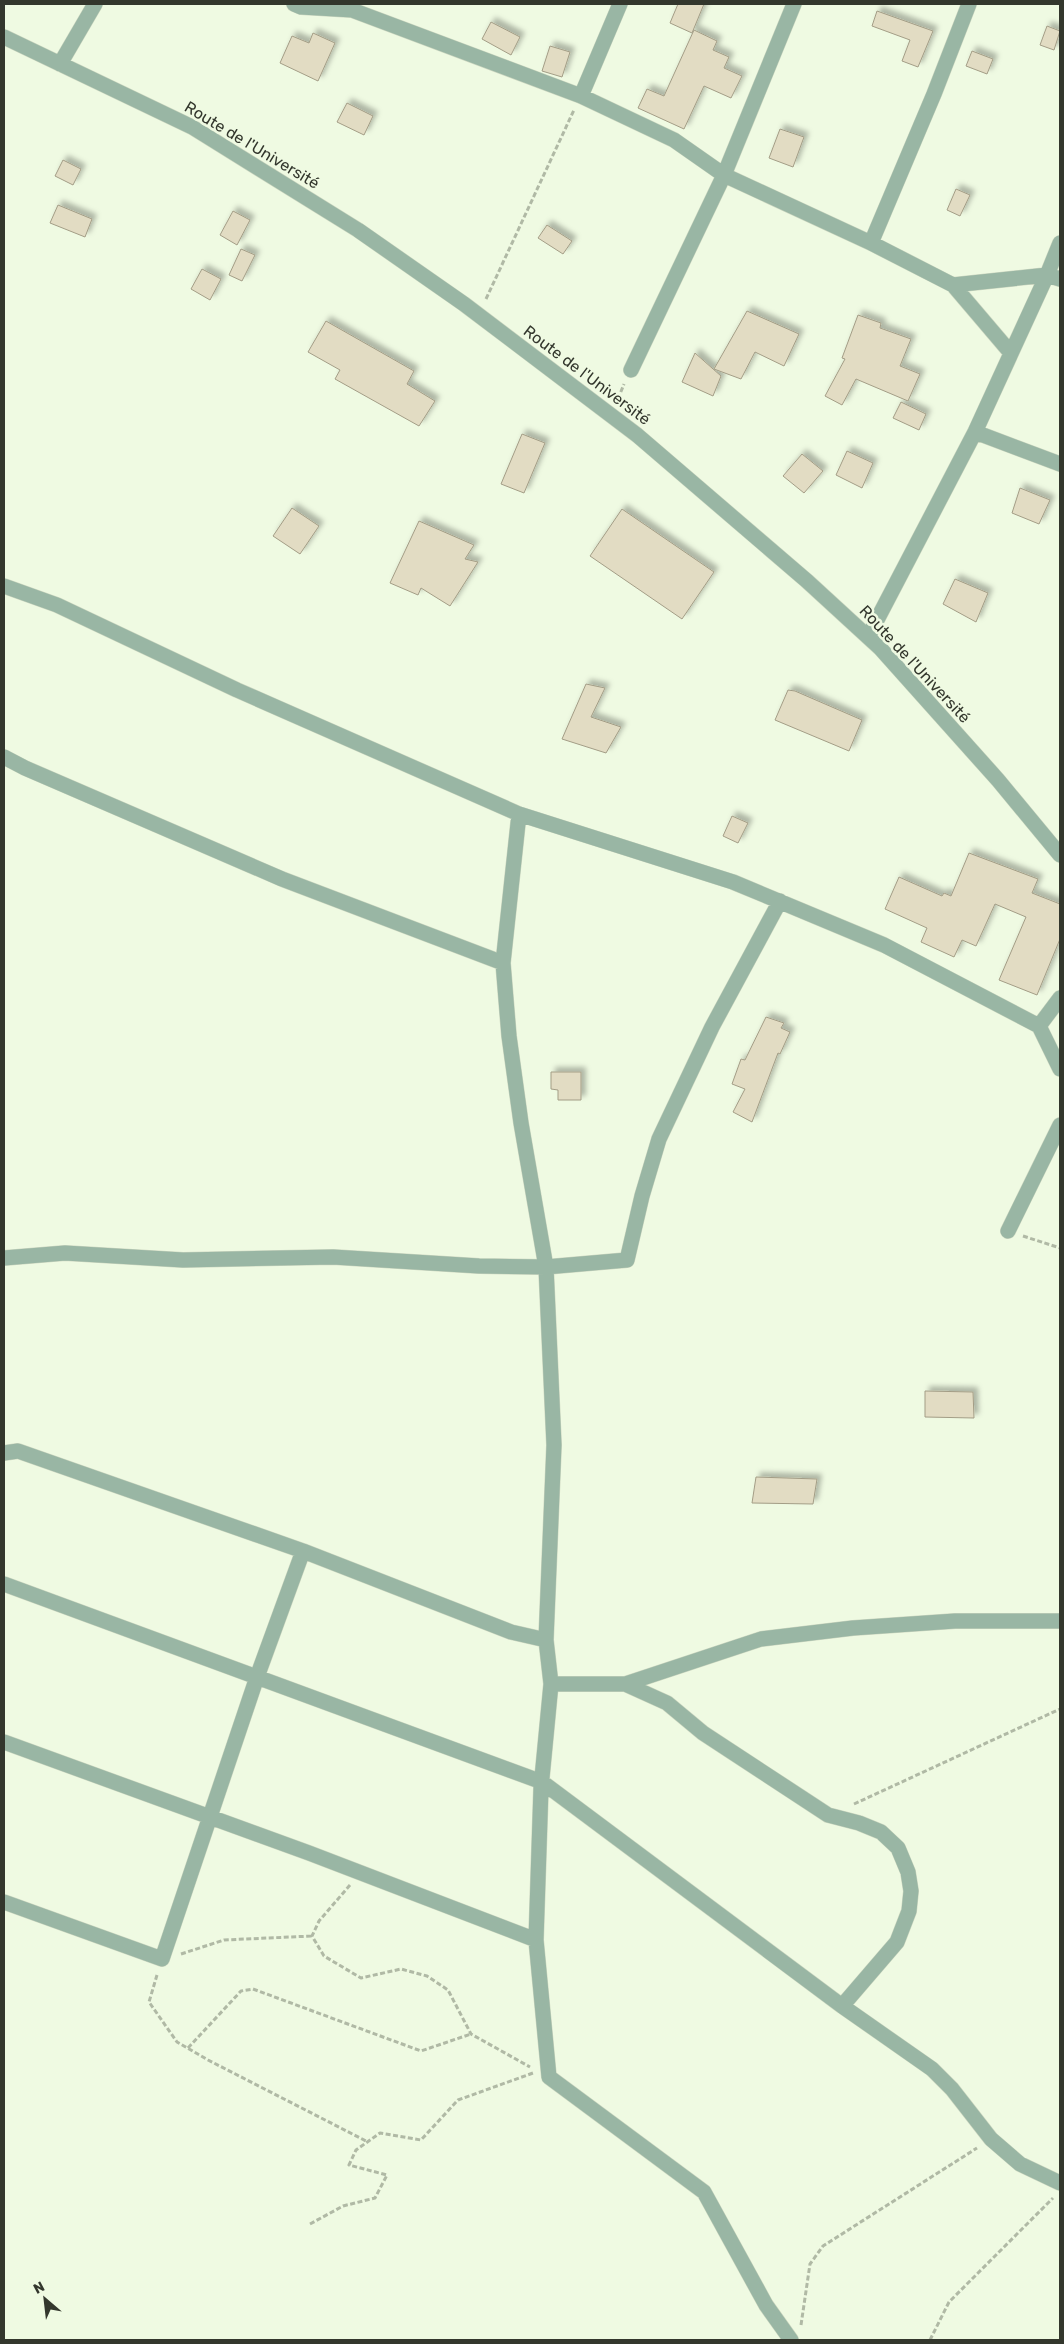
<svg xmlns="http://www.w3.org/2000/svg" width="1064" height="2344" font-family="Rubik,sans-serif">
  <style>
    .building { fill: #e2dcc3; stroke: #a39d86; filter: url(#shadow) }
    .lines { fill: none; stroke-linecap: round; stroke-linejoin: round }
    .minor-casing { stroke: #cdd7c1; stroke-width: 16 }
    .path { stroke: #b0b9a5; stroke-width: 3; stroke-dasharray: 5 2.5; stroke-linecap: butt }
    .minor { stroke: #99b6a4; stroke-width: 15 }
    .labels { text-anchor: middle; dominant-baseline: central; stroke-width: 5; stroke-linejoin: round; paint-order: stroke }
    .street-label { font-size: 16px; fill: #33372d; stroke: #effae2 }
  </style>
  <defs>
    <filter id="shadow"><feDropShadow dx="4.5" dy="-4.5" stdDeviation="2.5" flood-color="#0004"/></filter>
  </defs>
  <rect width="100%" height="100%" fill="#effae2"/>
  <path class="building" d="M678,4h26l-12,29 -22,-10z
    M877,11l56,20 -15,36 -16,-6 8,-21 -38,-14z
    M491,22l29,15 -9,18 -29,-16z
    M1047,26l13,5 -6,19 -14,-5z
    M694,30l23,11 -4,9 16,7 -5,11 18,8 -11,22 -27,-12 -20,43 -46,-21 9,-19 17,7z
    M313,33l22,10 -17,38 -38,-18 12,-27 17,7z
    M550,46l20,6 -8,25 -20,-6z
    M972,51l21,8 -6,15 -21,-8z
    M347,103l26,13 -9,19 -27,-13z
    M780,129l24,8 -11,30 -24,-9z
    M63,160l18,9 -8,16 -18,-9z
    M956,189l14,6 -10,21 -13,-6z
    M58,205l34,14 -7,18 -35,-14z
    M233,211l17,9 -13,25 -17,-10z
    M547,225l25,16 -9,13 -25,-16z
    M241,249l14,6 -13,26 -13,-6z
    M202,269l19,10 -11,21 -19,-11z
    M747,311l52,23 -15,32 -29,-14 -14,27 -27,-10z
    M858,315l23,8 -1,5 31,11 -11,27 20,8 -12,27 -52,-22 -14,26 -17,-9 20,-37 -3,-1z
    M326,321l88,50 -7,13 28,17 -16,25 -84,-47 5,-9 -32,-18z
    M695,353l26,23 -8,20 -31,-14z
    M901,402l25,12 -7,16 -26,-12z
    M522,434l23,9 -21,50 -23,-9z
    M847,451l26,12 -11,25 -26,-13z
    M802,454l21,17 -19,22 -21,-17z
    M1020,488l30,12 -11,24 -27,-11z
    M292,508l27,18 -19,28 -27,-18z
    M622,509l92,63 -32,47 -92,-63z
    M419,521l55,24 -9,14 13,3 -28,44 -29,-18 -3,7 -28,-12z
    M955,579l33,14 -12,29 -33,-18z
    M586,684l19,4 -14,29 30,10 -15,26 -44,-14z
    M788,690l7,1 67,29 -13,31 -74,-31z
    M732,816l16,7 -10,20 -15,-7z
    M969,853l69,26 -6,14 28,11v35l-23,56 -38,-15 27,-63 -31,-13 -19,42 -14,-6 -8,17 -33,-15 6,-14 -42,-19 14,-32 43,19 2,-3 7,3z
    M766,1017l18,6 -3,5 9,4 -10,22 -2,-1 -26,69 -19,-10 12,-23 -13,-5 9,-25 4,1z
    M551,1072h30v28h-23v-10l-7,-1z
    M925,1391l48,1 1,26 -49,-1z
    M756,1477l61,2 -4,25 -61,-1z"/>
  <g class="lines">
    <defs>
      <path id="minor" d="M294,4l7,3 51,3 229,86 93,44 50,35 147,68 82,42 94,-10 13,-32
        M4,37l188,90 166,103 106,74 173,131 170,146 73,67 118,132 62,75
        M60,64l35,-60
        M581,96l39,-92
        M871,243l63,-149 35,-90
        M953,285l57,67
        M631,370l93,-195 70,-171
        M975,432l85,32
        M4,586l53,19 180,85 282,124 214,68 151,63 155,81 21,43
        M868,637l107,-205 72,-157 13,4
        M4,757l21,11 257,111 221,84
        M519,814l-16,149 6,73 12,87 25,144 8,178 -8,195 5,44 -10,104 -5,152 13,137 155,115 62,113 25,35
        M1039,1026l21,-28
        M1008,1231l52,-106
        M4,1258l61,-5 118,7 150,-3 146,9 67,1 81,-7 15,-64 17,-57 53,-112 68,-126
        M4,1453l14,-2 285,100 208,81 35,8
        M4,1584l538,198 300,224 90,63 20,20 39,50 29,25 40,19
        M551,1684h74l136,-45 92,-11 102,-7h105
        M625,1684l42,19 36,30 125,82 31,8 22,9 17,16 10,24 3,19 -2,20 -12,31 -55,64
        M4,1742l305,111 227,87
        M4,1902l158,57 95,-282 46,-126"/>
    </defs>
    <use href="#minor" class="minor-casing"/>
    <path class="path" d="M486,299l88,-189
      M618,399l6,-15
      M1023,1236l37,12
      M854,1804l206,-95
      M350,1885l-31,36 -7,15 12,20 37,22 40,-9 26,7 21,14 23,44 59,33
      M181,1954l43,-14 88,-4
      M157,1975l-8,27 28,40 31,18 160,82
      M188,2048l53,-57 12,-2 168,62 50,-17
      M310,2224l33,-18 32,-8 12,-23 -38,-10 7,-15 24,-17 41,7 37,-40 75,-27
      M801,2325l9,-61 13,-18 154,-98
      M930,2340l19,-38 104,-104"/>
    <use href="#minor" class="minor"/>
  </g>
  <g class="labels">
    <g class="street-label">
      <text transform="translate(252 145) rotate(31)">Route de l'Université</text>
      <text transform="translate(587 375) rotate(37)">Route de l'Université</text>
      <text transform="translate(915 664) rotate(47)">Route de l'Université</text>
    </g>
  </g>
  <rect width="1064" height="2344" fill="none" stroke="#33372d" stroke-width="10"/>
  <g transform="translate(45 2299) rotate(332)" stroke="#effae2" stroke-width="4" paint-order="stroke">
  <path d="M0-4L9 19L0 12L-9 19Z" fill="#33372d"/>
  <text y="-8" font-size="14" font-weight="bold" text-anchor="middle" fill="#33372d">N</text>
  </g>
</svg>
